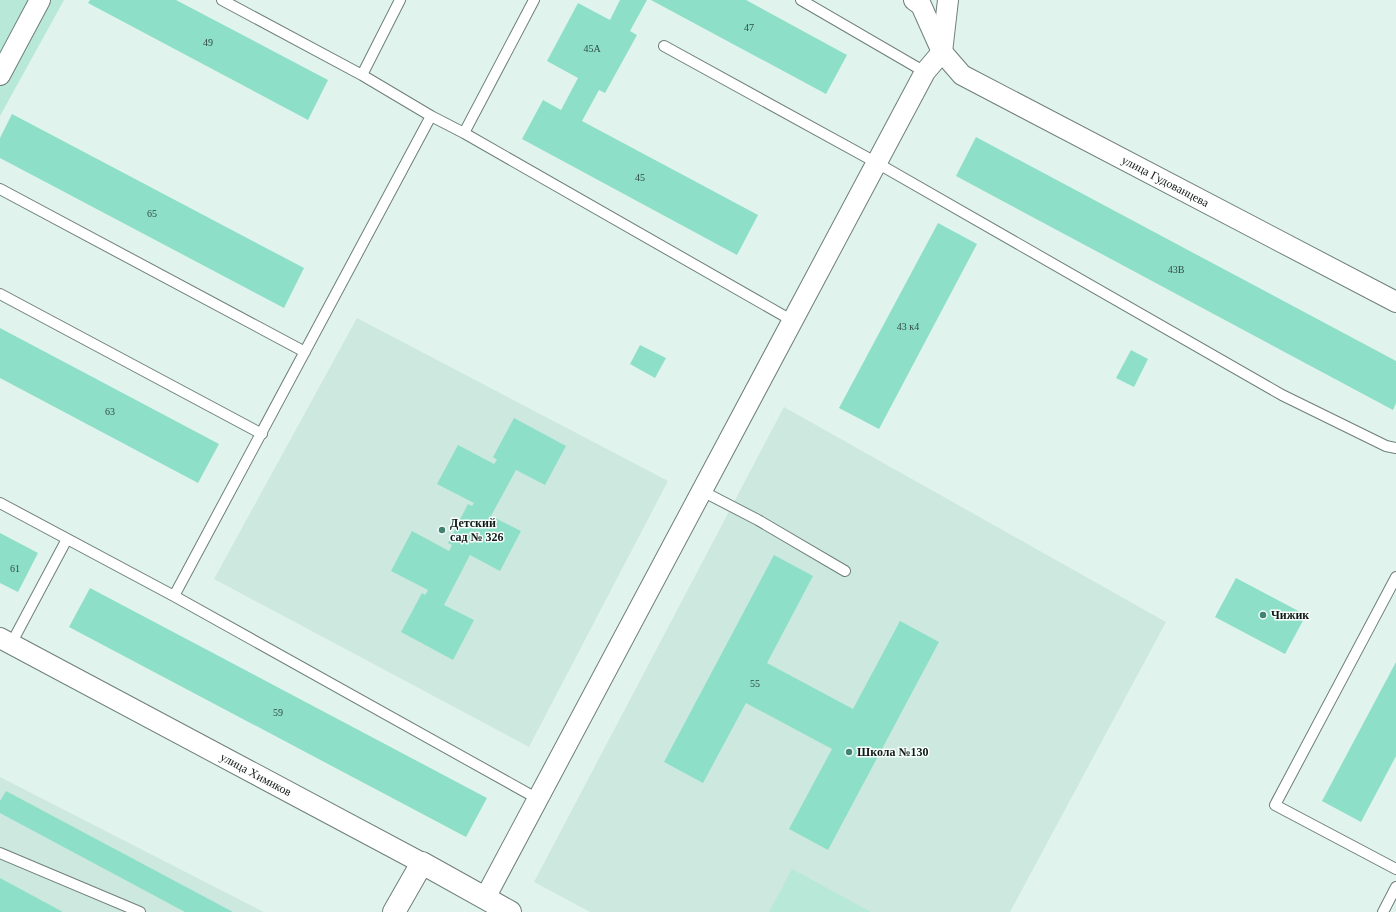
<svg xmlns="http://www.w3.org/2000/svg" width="1396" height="912" font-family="Georgia,serif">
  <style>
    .built { fill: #cde8df }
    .green { fill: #b8e8d8 }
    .building { fill: #8de0c7 }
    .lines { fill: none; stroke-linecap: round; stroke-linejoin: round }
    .service-casing { stroke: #6e7f79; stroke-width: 12 }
    .minor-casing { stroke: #6e7f79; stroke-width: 22 }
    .tertiary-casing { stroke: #6e7f79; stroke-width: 24 }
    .service { stroke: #fff; stroke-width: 10 }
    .minor { stroke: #fff; stroke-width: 20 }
    .tertiary { stroke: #fff; stroke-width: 22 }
    .poi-dot { fill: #428270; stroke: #f4fefb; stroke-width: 1.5 }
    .labels { text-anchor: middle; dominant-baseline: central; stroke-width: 3; stroke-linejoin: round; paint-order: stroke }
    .number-label { font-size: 10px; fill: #324b43 }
    .street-label { font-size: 12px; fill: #131917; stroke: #f4fefb }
    .poi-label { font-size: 12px; font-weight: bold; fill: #131917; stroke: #f4fefb; text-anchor: start }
  </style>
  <rect width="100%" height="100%" fill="#e1f3ed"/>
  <path class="built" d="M357,318l311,163 -139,266 -315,-168z
    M784,407l382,215 -156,290h-420l-56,-30z
    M0,777l264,135h-264z"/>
  <path class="green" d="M0,0h64l-64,116z
    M792,869l79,43h-102z"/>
  <path class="building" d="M90,0h86l152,80 -20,40 -220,-117z
    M620,0h27l-17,31 7,4 -32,58 -6,-3 -17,31 176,94 -21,40 -215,-116 21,-39 18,10 17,-32 -31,-17 31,-58 32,17z
    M651,0h95l101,55 -21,39z
    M12,114l292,154 -20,40 -284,-150v-20z
    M976,137l420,224v42l-3,7 -437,-234z
    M938,223l39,21 -98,185 -40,-21z
    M0,328l219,116 -21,39 -198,-105z
    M640,345l26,13 -11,20 -25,-14z
    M1131,350l17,9 -14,28 -18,-9z
    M514,418l52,28 -21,39 -29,-15 -25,46 30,15 -21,40 -30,-16 -26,50 30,15 -21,40 -52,-28 21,-39 3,2 3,-5 -37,-19 21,-40 37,20 3,-6 -4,-2 20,-39 4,2 2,-3 -37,-19 21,-39 36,19 3,-4 -4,-3z
    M0,533l38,20 -20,39 -18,-9z
    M774,555l39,21 -46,87 86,46 47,-88 39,21 -111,208 -39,-21 43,-80 -86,-46 -43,80 -39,-21z
    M1236,578l70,37 -21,39 -70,-37z
    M90,588l397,210 -21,39 -397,-210z
    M1396,662v94l-35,66 -39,-21z
    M6,791l227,121h-48l-185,-99v-12z
    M0,878l63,34h-63z"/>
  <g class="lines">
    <defs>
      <path id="service" d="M801,0l124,72
        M664,46l213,117 405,232 104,51 10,2
        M362,75l38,-75
        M431,116l33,17 329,188
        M464,133l70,-133
        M0,189l305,163
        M0,294l262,140
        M702,491l56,29 87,51
        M0,503l174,93 364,203
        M1396,577l-121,228 121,64
        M174,596l257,-480 -69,-41 -140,-75
        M11,644l56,-105
        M0,853l140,59
        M1383,912l13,-25"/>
      <g id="minor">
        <path id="s1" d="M914,0l7,5 21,47 20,23 434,227"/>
        <path d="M0,75l40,-75"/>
        <path id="s2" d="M0,638l422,225"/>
        <path d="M485,898l440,-826 17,-20 6,-52"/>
      </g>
      <path id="tertiary" d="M394,912l28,-49 88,49"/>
    </defs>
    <use href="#service" class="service-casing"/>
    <use href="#minor" class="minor-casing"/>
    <use href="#tertiary" class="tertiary-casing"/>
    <use href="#service" class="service"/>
    <use href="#minor" class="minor"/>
    <use href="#tertiary" class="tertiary"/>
  </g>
  <g class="poi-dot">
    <circle cx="442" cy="530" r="4"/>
    <circle cx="1263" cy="615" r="4"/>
    <circle cx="849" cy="752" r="4"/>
  </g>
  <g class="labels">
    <g class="number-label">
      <text x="749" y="27">47</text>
      <text x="208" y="42">49</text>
      <text x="592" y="48">45А</text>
      <text x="640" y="177">45</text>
      <text x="152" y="213">65</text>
      <text x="1176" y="269">43В</text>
      <text x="908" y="326">43 к4</text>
      <text x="110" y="411">63</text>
      <text x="15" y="568">61</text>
      <text x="755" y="683">55</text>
      <text x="278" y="712">59</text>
    </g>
    <g class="street-label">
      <text stroke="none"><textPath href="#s1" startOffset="320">улица Гудованцева</textPath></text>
      <text stroke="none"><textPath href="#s2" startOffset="290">улица Химиков</textPath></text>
    </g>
    <g class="poi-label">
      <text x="450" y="523">Детский<tspan x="450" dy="14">сад № 326</tspan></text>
      <text x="1271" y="615">Чижик</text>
      <text x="857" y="752">Школа №130</text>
    </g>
  </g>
</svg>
